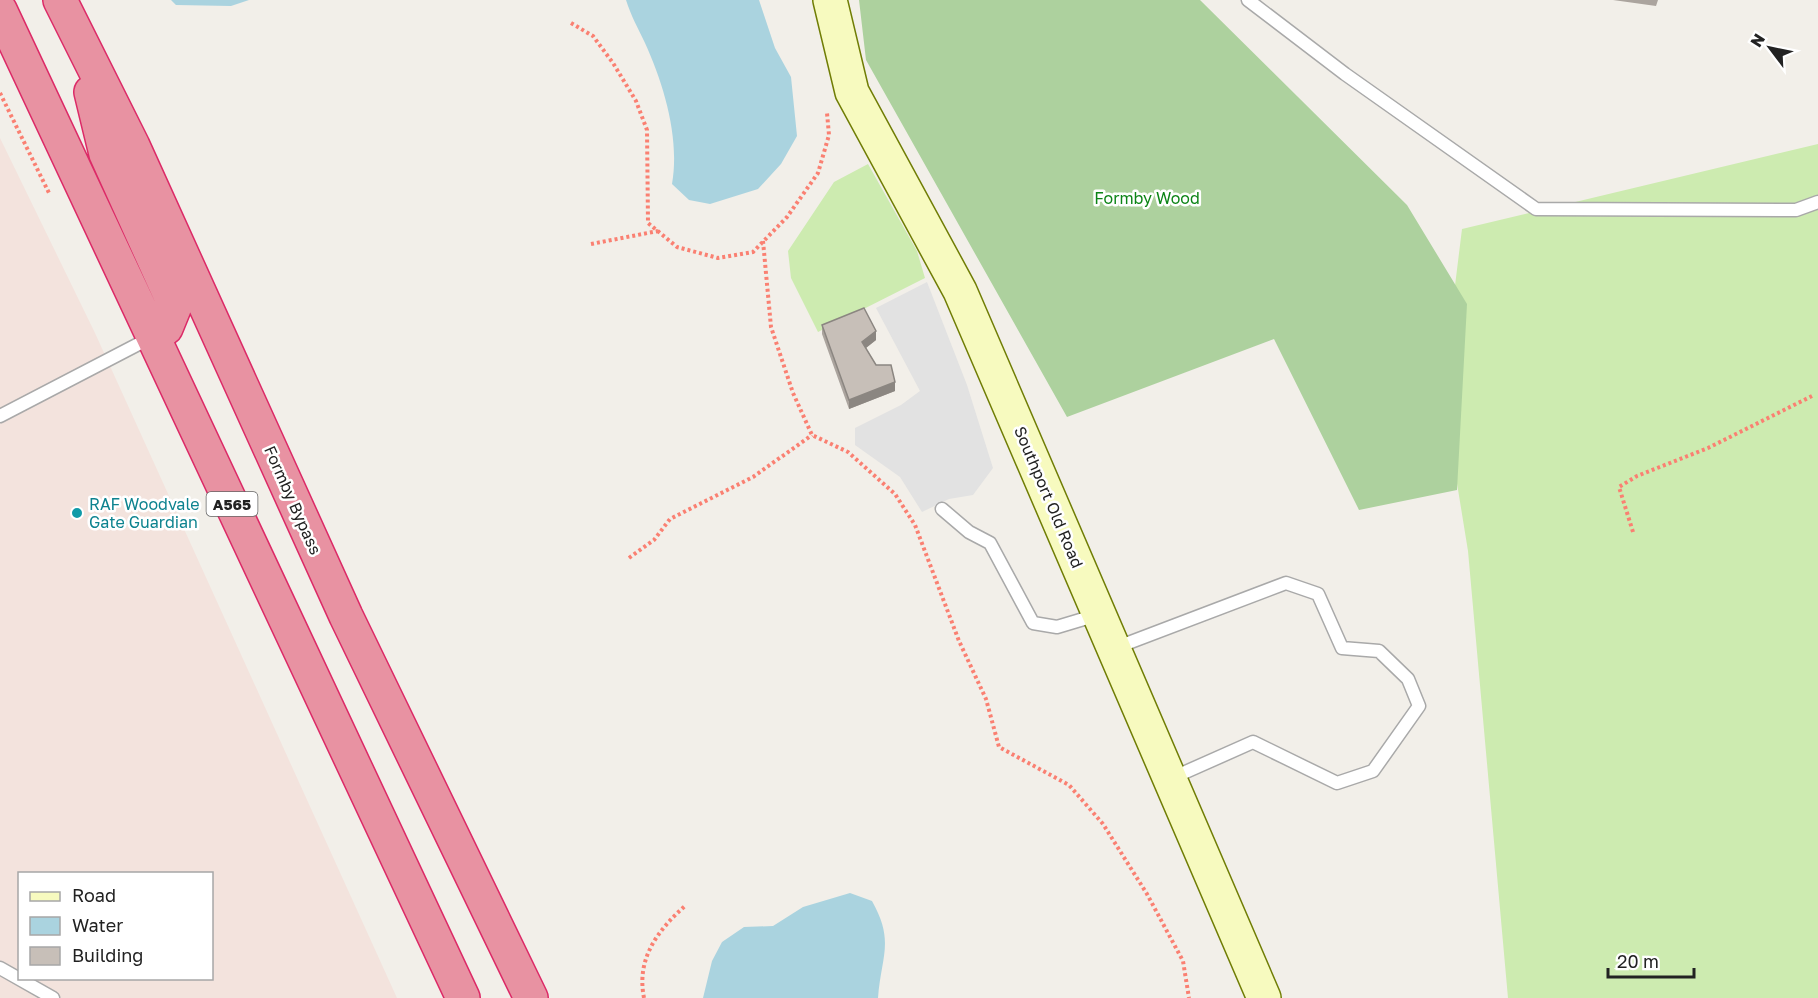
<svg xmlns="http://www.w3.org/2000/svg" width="1818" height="998" font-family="'Golos Text',sans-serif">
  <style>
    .military { fill: #f3e3dd; fill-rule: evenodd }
    .grass { fill: #cdebb0 }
    .forest { fill: #add19e }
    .parking { fill: #e2e2e2 }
    .water { fill: #aad3df }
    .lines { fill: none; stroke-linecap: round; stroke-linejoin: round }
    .lane-casing { stroke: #a9a9a9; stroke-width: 15 }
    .secondary-casing { stroke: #707d05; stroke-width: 36 }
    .highway-casing { stroke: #dc2a67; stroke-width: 36 }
    .path { stroke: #fa8072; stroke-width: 4; stroke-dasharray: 3 3; stroke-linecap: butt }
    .lane { stroke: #fff; stroke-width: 12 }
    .secondary { stroke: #f7fabf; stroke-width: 33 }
    .highway { stroke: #e892a2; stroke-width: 33 }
    .wall { fill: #aba49e }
    .shaded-wall { fill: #8b8681 }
    .building { fill: #c7bfb8; stroke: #8b8681; stroke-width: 1.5 }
    .culture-dot { fill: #0f9aa8; stroke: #fff; stroke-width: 2 }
    .labels { text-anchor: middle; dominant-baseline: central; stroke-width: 5; stroke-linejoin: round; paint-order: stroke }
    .shield { fill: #fff; stroke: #646464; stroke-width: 1.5 }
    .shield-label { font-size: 15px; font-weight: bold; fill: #222 }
    .park-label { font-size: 16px; fill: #0c8416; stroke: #fff }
    .street-label { font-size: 16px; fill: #222; stroke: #fff }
    .culture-label { font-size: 16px; fill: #0d838f; stroke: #fff; text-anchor: start }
  </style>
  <rect width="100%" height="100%" fill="#f2efe9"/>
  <path class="military" d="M0,138l95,195 302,665h-397zM20,874h192v104h-192z"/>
  <path class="grass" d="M1818,144v854h-310l-40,-447 -26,-160 20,-162z
    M868,164l49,87 8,27 -107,54 -27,-54 -3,-27 46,-69z"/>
  <path class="forest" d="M859,0h341l207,205 60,99 -10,186 -98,20 -85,-171 -207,78 -201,-357z"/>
  <path class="parking" d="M927,282l40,103 26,83 -20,27 -24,4 -27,13 -22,-35 -45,-32v-17l46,-23 19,-14 -44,-83z"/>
  <path class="water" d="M171,0h78l-18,6 -55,-1z
    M626,0h133l16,48 16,29 6,59 -16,28 -23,25 -48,15 -21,-4 -17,-16c8,-46 -8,-99 -27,-141 -7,-15 -14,-27 -19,-43z
    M850,893l22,8c23,41 9,55 6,97h-175l9,-37 10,-19 22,-15 29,-1 30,-19z"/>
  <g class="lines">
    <defs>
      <path id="lane" d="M1248,0l97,74 191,135 260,1 22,-8
        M0,416l152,-79
        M942,509l27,23 21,11 43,80 24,4 40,-12
        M1115,648l171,-65 32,11 24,54 37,3 29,28 11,27 -46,65 -36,12 -84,-41 -81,36
        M0,968l53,30"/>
      <path id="secondary" d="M830,0l22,92 108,199 304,707"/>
      <path id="highway" d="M60,0l73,146 213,470 185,382
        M0,10l463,988
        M91,92l15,62 69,152 -9,22 -13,8"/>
    </defs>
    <use href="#lane" class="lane-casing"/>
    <use href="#secondary" class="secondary-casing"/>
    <use href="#highway" class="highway-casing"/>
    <path class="path" d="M571,23l22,13 20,27 23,38 11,29 1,93 29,24 41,11 35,-6 34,-35 31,-44 11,-38 -2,-22
      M0,93l49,100
      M763,241l8,86 22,66 19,42 36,17 47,42 20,31 44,116 27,58 13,48 70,38 34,39 44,70 36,67 6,37
      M591,244l67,-13
      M1633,532l-14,-45 18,-11 71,-28 104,-52
      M629,558l25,-18 16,-21 83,-42 59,-42
      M644,998c-8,-40 14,-68 42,-93"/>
    <use href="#lane" class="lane"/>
    <use href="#secondary" class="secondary"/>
    <use href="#highway" class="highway"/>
  </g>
  <path class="wall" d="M1613,0h45l-2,6z
    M822,325l54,15 -10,8 10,17 19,26 -46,18 -27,-75z"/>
  <path class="shaded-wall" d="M876,331v9l-14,11v-9z
    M895,382v9l-46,18v-9z"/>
  <path class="building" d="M864,308l12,23 -14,11 14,23h15l4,17 -46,18 -27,-75z"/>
  <circle class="culture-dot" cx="77" cy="513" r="6"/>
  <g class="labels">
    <rect class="shield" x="206.5" y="492" width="51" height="24" rx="4.5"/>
    <g class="shield-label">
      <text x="232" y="504">A565</text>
    </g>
    <g class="park-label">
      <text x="1147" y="198">Formby Wood</text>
    </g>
    <g class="street-label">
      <text transform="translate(1049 497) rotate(67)">Southport Old Road</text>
      <text transform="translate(293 500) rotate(66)">Formby Bypass</text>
    </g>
    <g class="culture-label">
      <text x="89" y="504">RAF Woodvale<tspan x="89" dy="18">Gate Guardian</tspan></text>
    </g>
  </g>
  <rect x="18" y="872" width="195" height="108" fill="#ffffff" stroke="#a7a7a7" stroke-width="1.5"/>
  <rect x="30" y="892" width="30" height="9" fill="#f7fabf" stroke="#a7a7a7" stroke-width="1.5"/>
  <text x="72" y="902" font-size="18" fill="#222222">Road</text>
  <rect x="30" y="917" width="30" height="18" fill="#aad3df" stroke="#a7a7a7" stroke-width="1.5"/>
  <text x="72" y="932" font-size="18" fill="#222222">Water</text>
  <rect x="30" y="947" width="30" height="18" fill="#c7bfb8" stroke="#a7a7a7" stroke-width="1.5"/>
  <text x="72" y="962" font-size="18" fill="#222222">Building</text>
  <g transform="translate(1770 48) rotate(302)" stroke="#ffffff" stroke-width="4.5" paint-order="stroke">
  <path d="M0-4.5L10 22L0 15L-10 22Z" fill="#222222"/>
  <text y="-9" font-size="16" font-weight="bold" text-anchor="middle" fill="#222222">N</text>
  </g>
  <path d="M1608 968v9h86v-9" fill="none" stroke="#222222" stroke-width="3"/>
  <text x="1617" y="968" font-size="18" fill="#222222" stroke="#ffffff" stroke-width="4.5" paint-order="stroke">20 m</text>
</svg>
